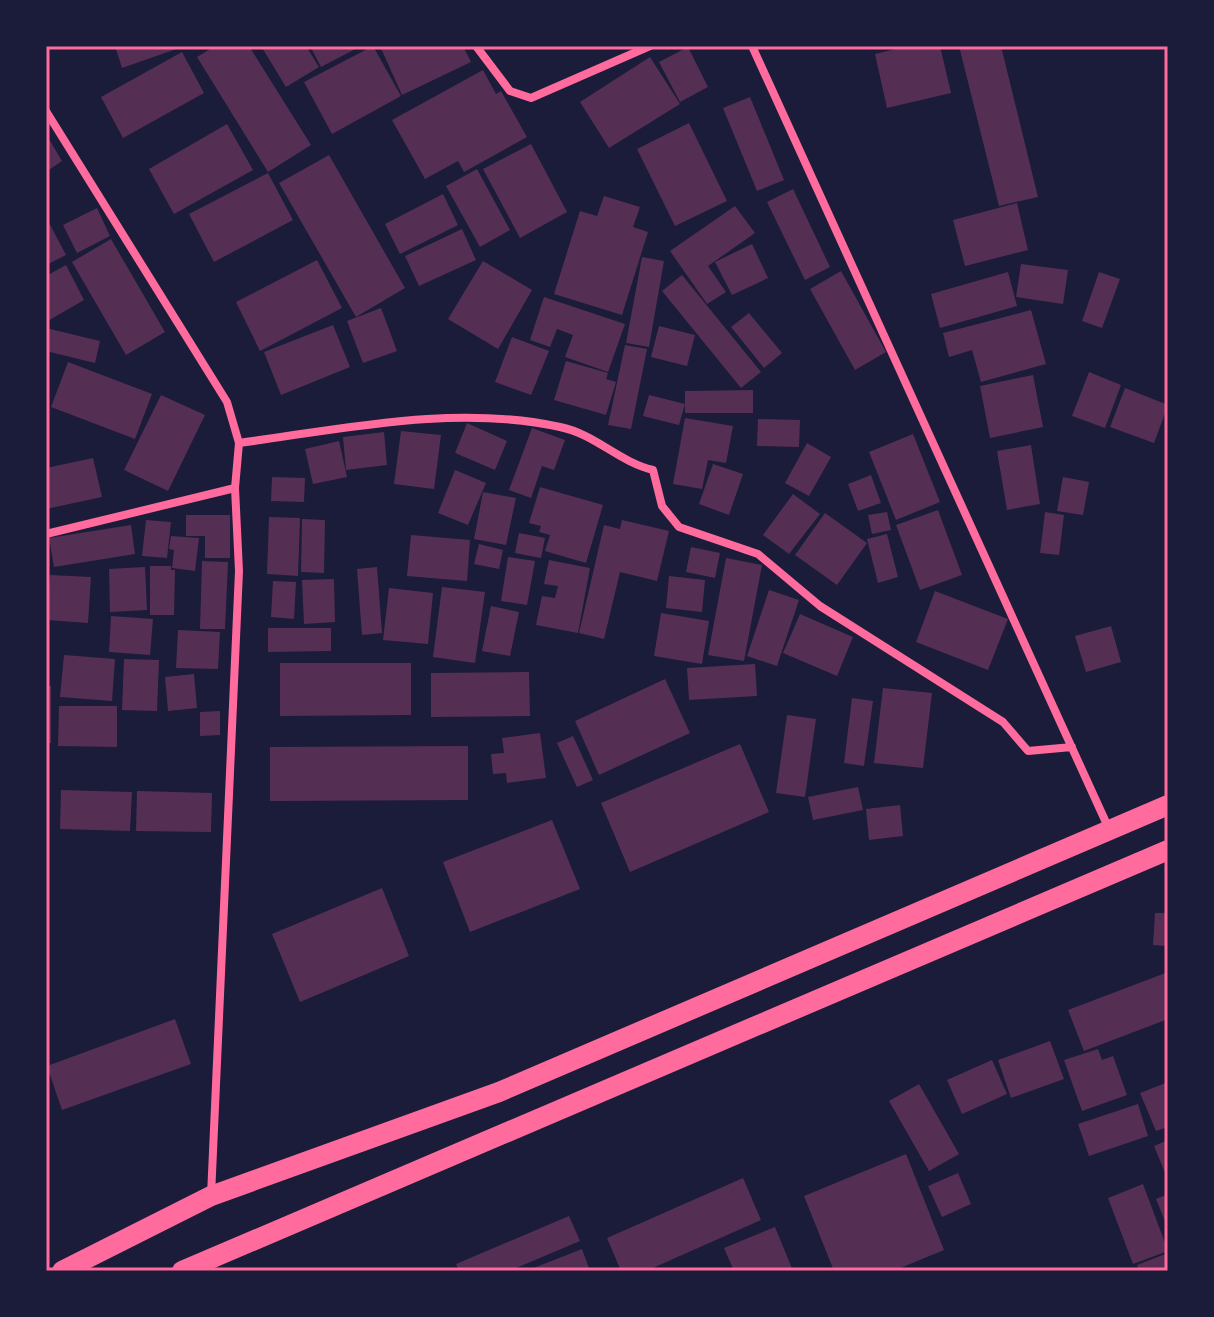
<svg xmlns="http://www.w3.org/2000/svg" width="1214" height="1317" font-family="'Noto Sans',sans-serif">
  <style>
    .building { fill: #542f53 }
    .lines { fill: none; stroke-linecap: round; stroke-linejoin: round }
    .minor { stroke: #ff6b9d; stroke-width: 8 }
    .primary { stroke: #ff6b9d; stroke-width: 20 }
    .neatline { fill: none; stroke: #ff6b9d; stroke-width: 3 }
  </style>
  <rect width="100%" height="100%" fill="#1b1b3a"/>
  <path class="building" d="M115,46h70l-63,22z
    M215,46h34l62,99 -43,27 -71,-115z
    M261,46h45l13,21 -33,20z
    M310,46h51l-40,21z
    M373,46l28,50 -69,38 -28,-52z
    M380,46h83l8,16 -69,33z
    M908,46h32l11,47 -64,15 -12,-54z
    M959,46h42l37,151 -39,9z
    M688,47l20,40 -28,15 -21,-40z
    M182,52l22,41 -81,45 -22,-41z
    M650,57l30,47 -71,44 -29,-46z
    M483,70l13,24 5,-3 26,46 -63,35 -6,-11 -33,18 -33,-59z
    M750,97l34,83 -27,11 -34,-83z
    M689,123l38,78 -52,25 -38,-77z
    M227,124l26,46 -79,44 -25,-45z
    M46,134l16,27 -16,11z
    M531,144l36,68 -47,26 -37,-69z
    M329,155l76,133 -49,29 -77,-134z
    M477,169l33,61 -30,17 -34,-61z
    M268,173l25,47 -79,42 -25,-48z
    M793,189l37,78 -25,13 -38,-78z
    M443,194l15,31 -58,29 -15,-30z
    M604,196l36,11 -7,20 15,5 -26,83 -68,-21 26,-83 17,5z
    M1017,203l11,47 -63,16 -12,-46z
    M735,206l20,27 -47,33 18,26 -19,12 -37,-53z
    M97,208l13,28 -33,17 -14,-28z
    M46,217l20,38 -20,10z
    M462,229l14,31 -57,26 -14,-30z
    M111,239l54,93 -39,23 -54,-93z
    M752,244l16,34 -36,17 -17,-33z
    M642,257l22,4 -15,86 -23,-4z
    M317,260l25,48 -82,43 -24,-49z
    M483,261l49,29 -34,59 -50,-30z
    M1021,264l47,6 -5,34 -47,-7z
    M66,265l18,35 -38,22v-46z
    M841,271l45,81 -31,18 -45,-81z
    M1008,272l9,34 -77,22 -9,-34z
    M1099,272l21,7 -18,49 -20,-7z
    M682,275l79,97 -20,16 -79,-97z
    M544,297l81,27 -17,48 -43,-15 8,-22 -16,-6 -7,18 -20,-7z
    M381,308l16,43 -34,12 -16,-42z
    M1031,310l15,54 -65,18 -9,-32 -23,7 -6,-24z
    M749,313l33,40 -18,15 -33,-41z
    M333,325l17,42 -69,28 -17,-43z
    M659,326l36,9 -8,31 -36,-9z
    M46,328l54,13 -5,22 -49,-12z
    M512,337l37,14 -18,44 -36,-13z
    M625,345l22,4 -16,80 -23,-4z
    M566,361l42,12 -2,6 10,3 -10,33 -52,-15z
    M68,362l84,32 -17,45 -84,-32z
    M1089,372l32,13 -16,43 -33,-12z
    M1033,375l10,52 -53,11 -10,-52z
    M1125,388l43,17 -14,38 -44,-16z
    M753,390v23h-68v-22z
    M161,395l44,20 -37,76 -44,-21z
    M649,395l36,9 -6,21 -36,-9z
    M685,418l48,8 -7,37 -18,-3 -6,29 -29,-5z
    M758,419l42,1 -1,27 -42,-1z
    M467,423l40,18 -12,29 -40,-17z
    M532,428l33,12 -11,30 -12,-4 -11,32 -22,-8z
    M401,431l40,4 -7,54 -40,-5z
    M384,432l3,33 -41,5 -3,-33z
    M913,434l27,68 -44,18 -27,-68z
    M339,441l8,36 -34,7 -8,-35z
    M807,443l24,14 -22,39 -24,-13z
    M1031,445l9,59 -33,6 -10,-59z
    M93,458l9,39 -56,12v-41z
    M713,464l30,10 -14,41 -30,-11z
    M455,470l31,13 -18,42 -30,-12z
    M871,475l10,28 -23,8 -10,-27z
    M272,477l33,1 -1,24 -33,-1z
    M1063,477l26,5 -6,33 -26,-4z
    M540,487l63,18 -17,58 -41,-12 5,-16 -11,-3 2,-6 -12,-3z
    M483,492l33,6 -10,47 -32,-6z
    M793,494l27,20 -31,40 -26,-19z
    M938,510l24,65 -42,15 -24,-65z
    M887,512l4,18 -19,4 -4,-19z
    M1045,512l19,3 -5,40 -19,-2z
    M825,513l42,30 -30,42 -42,-30z
    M186,515h44v43h-25v-22h-19z
    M269,517l31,1 -2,58 -31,-2z
    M302,519l23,1 -1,53 -23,-1z
    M146,520l25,2 -4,36 -25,-2z
    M622,520l47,11 -12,50 -37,-9 -16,67 -25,-6 25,-108 16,4z
    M131,525l4,29 -81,13 -5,-29z
    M519,533l26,5 -4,20 -26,-5z
    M887,534l11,43 -20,6 -11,-44z
    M411,535l59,5 -3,41 -60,-5z
    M171,536l28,2 -4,33 -23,-3 2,-18 -5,-1z
    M479,544l24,6 -4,19 -25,-5z
    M691,547l29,6 -5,25 -29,-6z
    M508,557l27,4 -8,44 -26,-4z
    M726,558l36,7 -18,96 -36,-6z
    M549,560l41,8 -12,65 -42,-8 6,-29 13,2 3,-12 -14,-2z
    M202,561l26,1 -3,67h-25z
    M150,566h21v4h4l-1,45h-24z
    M145,567l2,43 -37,2 -1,-43z
    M377,567l5,66 -20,2 -5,-66z
    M50,575l41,2 -3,46 -41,-3z
    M669,576l36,4 -3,32 -36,-4z
    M334,579l1,43 -31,2 -2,-44z
    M273,581l23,1 -2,37 -23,-2z
    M442,587l43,5 -10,71 -42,-6z
    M389,588l44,5 -5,51 -45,-4z
    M769,590l30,10 -22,66 -30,-10z
    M935,591l73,28 -20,51 -72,-28z
    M491,606l28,6 -9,44 -28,-5z
    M661,613l48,8 -7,43 -48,-8z
    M800,614l53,23 -16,39 -54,-23z
    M111,616l42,3 -3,36 -41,-3z
    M1111,626l10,36 -35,10 -11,-36z
    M268,628h63v23l-63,1z
    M178,630l42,2 -2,37 -42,-1z
    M64,655l51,4 -3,42 -52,-4z
    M124,659l35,1 -2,51 -35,-1z
    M280,663h131v52l-131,1z
    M755,664l2,32 -68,4 -2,-32z
    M529,672l1,44 -99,1v-44z
    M194,674l3,34 -29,3 -3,-34z
    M665,679l25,54 -91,42 -24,-54z
    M46,686h5v57h-5z
    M883,688l49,5 -9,75 -49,-5z
    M852,698l21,3 -9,65 -20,-3z
    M59,706h58v41l-59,-1z
    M220,711v24l-20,1v-24z
    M787,715l29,4 -11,78 -29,-4z
    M540,733l6,45 -39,5 -1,-10 -13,1 -2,-20 13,-1 -2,-15z
    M573,736l20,44 -16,7 -20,-44z
    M740,744l29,68 -139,60 -29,-69z
    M468,746v54l-198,1v-54z
    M858,787l5,23 -50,10 -5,-23z
    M61,790l71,2 -2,39 -70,-2z
    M137,791l75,2 -1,39 -75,-1z
    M900,805l3,31 -34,4 -3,-31z
    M552,820l28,69 -110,43 -27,-70z
    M382,888l27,68 -109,46 -28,-68z
    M1155,913h13v42h-3v-9l-12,-1z
    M1168,972v47l-84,32 -16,-41z
    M175,1019l16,45 -129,46 -15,-44z
    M1050,1041l14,38 -53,19 -13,-38z
    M1098,1049l4,11 11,-4 14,39 -45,16 -18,-51z
    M992,1060l15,34 -45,20 -15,-34z
    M1168,1082v45l-12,4 -16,-38z
    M919,1084l40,70 -30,17 -40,-70z
    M1138,1104l10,32 -59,20 -11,-32z
    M1168,1140v40l-14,-34z
    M906,1154l38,96 -51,21h-59l-30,-75z
    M958,1173l13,31 -29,13 -14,-31z
    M743,1178l18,42 -115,51h-25l-14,-33z
    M1143,1184l25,67 -35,13 -25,-66z
    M1168,1194v35l-12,-30z
    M569,1216l11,25 -71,30h-50l-3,-7z
    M775,1227l18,44h-59l-10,-23z
    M582,1249l8,22h-64z
    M1168,1253v18h-29l-2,-6z"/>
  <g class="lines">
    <path class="minor" d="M476,46l34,45 21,7 119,-52
      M752,46l357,783
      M46,111l181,291 12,41 -4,45 4,83 -28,625
      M239,443c104,-14 216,-39 321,-16 35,7 59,35 93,43l9,36 17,21 79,27 62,52 183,116 25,29 44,-4
      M46,534l189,-46"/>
    <path class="primary" d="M62,1271l149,-75 288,-104 669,-287
      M182,1271l986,-421"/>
  </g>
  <rect width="1214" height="1317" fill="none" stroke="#1b1b3a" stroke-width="96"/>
  <rect x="48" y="48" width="1118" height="1221" class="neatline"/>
</svg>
